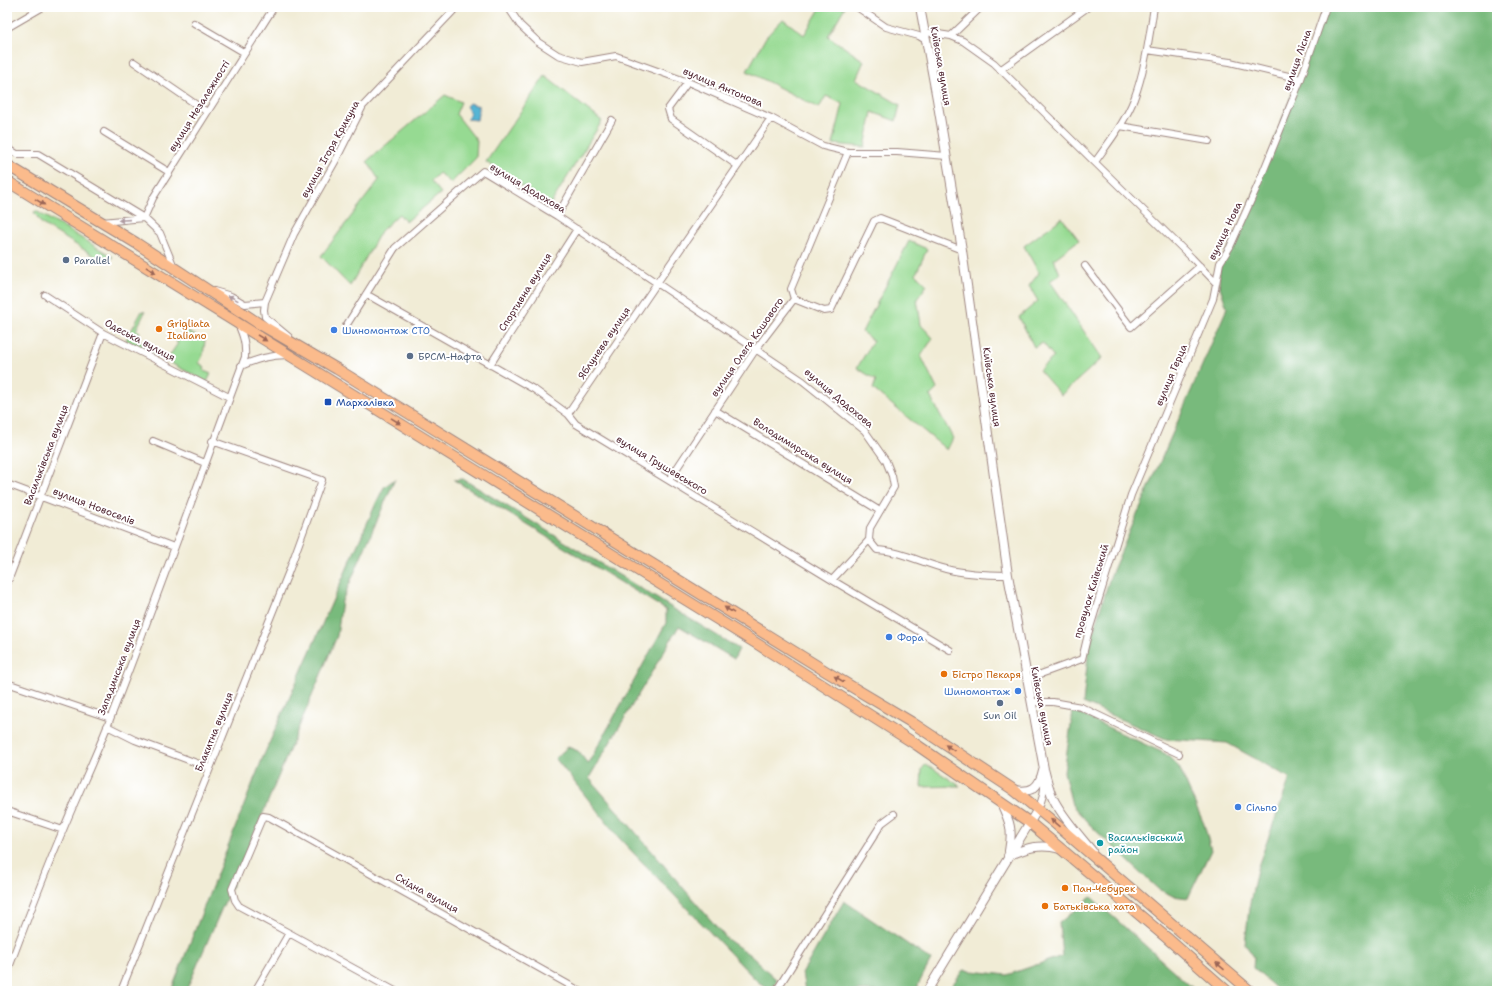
<svg xmlns="http://www.w3.org/2000/svg" width="1504" height="998" font-family="'Shantell Sans',sans-serif">
  <style>
    .green { fill: #96da92; stroke: #707c5e }
    .forest { fill: #78ba7c; stroke: #616c54 }
    .water { fill: #55b5d4; stroke: #506a80 }
    .lines { fill: none; stroke-linecap: round; stroke-linejoin: round }
    .minor-casing { stroke: #9e8680; stroke-width: 8 }
    .tertiary-casing { stroke: #9e8680; stroke-width: 10 }
    .trunk-casing { stroke: #9e8680; stroke-width: 12 }
    .minor { stroke: #fff; stroke-width: 6 }
    .tertiary { stroke: #fff; stroke-width: 8 }
    .trunk { stroke: #fbbb8c; stroke-width: 10 }
    .oneway { fill: #9a6557 }
    .oneway2 { fill: #ae9aa0 }
    .service-dot { fill: #5c6f8a; stroke: #fff; stroke-width: 1.5 }
    .food-dot { fill: #e8710a; stroke: #fff; stroke-width: 1.5 }
    .shop-dot { fill: #3f7fe0; stroke: #fff; stroke-width: 1.5 }
    .transit-dot { fill: #1a4fb4; stroke: #fff; stroke-width: 1.5 }
    .culture-dot { fill: #0f9aa8; stroke: #fff; stroke-width: 1.5 }
    .labels { text-anchor: middle; dominant-baseline: central; stroke-width: 4; stroke-linejoin: round; paint-order: stroke }
    .street-label { font-size: 10px; fill: #4a1f2b; stroke: #fff }
    .service-label { font-size: 10px; fill: #4e5e75; stroke: #fff; text-anchor: start }
    .food-label { font-size: 10px; fill: #c56008; stroke: #fff; text-anchor: start }
    .shop-label { font-size: 10px; fill: #366cbe; stroke: #fff; text-anchor: start }
    .transit-label { font-size: 10px; fill: #164399; stroke: #fff; text-anchor: start }
    .culture-label { font-size: 10px; fill: #0d838f; stroke: #fff; text-anchor: start }
  </style>
  <rect width="100%" height="100%" fill="#fff"/>
  <filter id="ink" filterUnits="userSpaceOnUse"><feTurbulence type="fractalNoise" baseFrequency=".025" numOctaves="2"/><feDisplacementMap in="SourceGraphic" scale="8" xChannelSelector="R" yChannelSelector="G"/><feConvolveMatrix kernelMatrix="1 2 1 2 8 2 1 2 1" color-interpolation-filters="sRGB"/></filter>
  <filter id="wash" filterUnits="userSpaceOnUse"><feTurbulence type="fractalNoise" baseFrequency=".012" numOctaves="4" result="noise"/><feDisplacementMap in="SourceGraphic" scale="16" xChannelSelector="R" yChannelSelector="G"/><feGaussianBlur stdDeviation="0.9" result="paint"/><feColorMatrix in="noise" values="0 0 0 0 0 0 0 0 0 0 0 0 0 0 0 0 0 1.4 0 .05"/><feComposite in="paint" operator="in"/></filter>
  <g filter="url(#wash)">
    <rect width="100%" height="100%" fill="#f1ecd6"/>
    <path class="green" d="M821,7h24l-17,29 36,25 -8,18 44,26 -4,16 -24,-9 -7,35 -32,-3 10,-40 -17,-8 -7,12 -72,-37 19,-34 17,-18 21,16z
      M545,76l57,45 -52,84 -64,-43z
      M445,95l16,7 -5,12 21,27 -1,17 -25,25 -12,-10 -8,8 10,12 -35,29 -7,-8 -18,17 -31,55 -29,-30 58,-76 -12,-19z
      M36,211l77,46 -5,3h-7l-59,-36 -8,-12z
      M1062,218l17,22 -25,19 6,15 -10,7 52,77 -41,37 -22,-25 15,-13 -11,-14 -9,4 -15,-30 19,-16 -9,-15 10,-13 -15,-27z
      M909,241l18,8 -11,25 11,11 -10,14 4,26 12,13 -12,18 16,33 -7,7 23,42 -6,12 -74,-61 3,-9 -19,-12 16,-27 -11,-9z
      M142,311l3,1 -9,18 4,2 -4,7 32,19 10,-15 -2,-1 7,-13 22,12 -2,14 -4,8 6,4 -1,4 7,3 -4,8 -81,-42z
      M926,764l34,22 -39,1 1,-18z"/>
    <path class="forest" d="M1325,7h172v984h-218l-26,-23 1,-11 -9,-13 4,-36 8,-39 33,-91 -63,-35 -61,-4 -83,-36 6,-57 21,-69 117,-269 -8,-24 1,-21 24,-43z
      M395,479l-53,122 -5,35 -76,182 -75,173h-15l92,-234 114,-256 7,-14z
      M463,479l276,170 -5,10 -55,-33 -90,152 138,161 23,16 27,25 -6,11 -14,-10 -137,-142 -65,-81 13,-11 10,4 10,13 78,-141v-13l-212,-130z
      M1073,711l93,43 13,13 25,57 7,26 -23,48 -15,-2 -15,-7 -67,-63 -19,-21 -8,-33z
      M1091,897l105,94h-248l15,-21 44,5 55,-19 -3,-33z
      M844,901l87,59 -16,31h-110l-3,-18z"/>
    <path class="water" d="M469,103l10,3 -2,14 -10,-1 3,-6 -4,-7z"/>
  </g>
  <g filter="url(#ink)">
    <g class="lines">
      <defs>
        <path id="minor" d="M508,7l12,18 18,17 20,13 24,7 34,-6 72,26 83,36 52,28 25,6h49l50,4
          M857,7l29,20 33,9 8,5
          M194,23l51,30
          M7,28l36,-21
          M925,32l26,4 12,5 31,22 198,195 24,25
          M951,36l30,-29
          M1147,50l83,12 71,17
          M134,62l73,50
          M1000,70l88,-63
          M688,82l-20,27 3,10 67,47
          M1120,126l89,15
          M104,132l65,40
          M7,148l10,6h21l106,64 9,-20 121,-191
          M1095,162c14,-20 30,-40 39,-63 11,-29 15,-61 20,-92
          M557,216l55,-96
          M102,222l42,-4 16,15 14,34
          M1085,266l46,61 69,-61
          M214,291l17,5 14,8 20,-2
          M366,294l169,96 33,24 8,10 256,156 118,70
          M45,295l58,38 126,64
          M794,299l30,12 7,-1 43,-89 6,-3 82,32
          M346,326l49,-78 88,-77 74,45 246,165 62,50 21,30 6,15 2,11 -24,41 -1,12 8,10c24,1 45,13 69,19 20,5 41,6 62,6
          M289,337l-24,-20 -1,-7 1,-8 29,-68 42,-74 27,-54 94,-99
          M490,365l87,-136
          M241,366c16,-7 29,-11 47,-11
          M715,410l165,101
          M568,414l89,-131 114,-165
          M153,441l52,22
          M669,480l87,-131 38,-50 -3,-10 57,-137
          M7,484l167,63
          M832,580l37,-40
          M7,584l96,-251
          M1027,679l55,-20 6,-25 43,-139 82,-196 7,-36 10,-16 27,-60 44,-108 25,-72
          M7,683l103,35
          M1031,702h22l28,5 98,47
          M107,726l28,14 75,28
          M1038,809c5,-10 7,-19 6,-30
          M7,811l56,19
          M289,933l-50,-27 -4,-6 -3,-11 31,-73 6,1 311,174
          M7,973c18,-48 36,-96 56,-143 14,-34 30,-68 44,-103 48,-123 92,-247 138,-370 1,-13 -2,-22 -7,-33
          M121,991l168,-420 33,-91 -110,-39
          M255,991l34,-58 106,58
          M776,991l106,-168 12,-9"/>
        <path id="tertiary" d="M920,7l17,92 25,151 46,325 36,194c3,11 5,23 11,33 10,18 24,33 37,49
          M1014,790c18,3 25,-2 29,-20
          M1001,803c9,19 12,27 8,48
          M1008,856c18,-8 32,-13 52,-7
          M927,991l111,-182"/>
        <path id="trunk" d="M7,165l129,78 122,80 79,46 490,303 84,50 103,68 37,30 199,171
          M7,181l752,464 158,100 112,77 138,116 60,53"/>
      </defs>
      <use href="#minor" class="minor-casing"/>
      <use href="#tertiary" class="tertiary-casing"/>
      <use href="#trunk" class="trunk-casing"/>
      <use href="#minor" class="minor"/>
      <use href="#tertiary" class="tertiary"/>
      <use href="#trunk" class="trunk"/>
    </g>
    <defs><path id="oneway-solid" d="M-6-.8H1V-3.2L6.5 0L1 3.2V.8H-6Z"/></defs>
    <g class="oneway">
      <use href="#oneway-solid" transform="translate(40 202) rotate(32)"/>
      <use href="#oneway-solid" transform="translate(151 270) rotate(32)"/>
      <use href="#oneway-solid" transform="translate(262 338) rotate(32)"/>
      <use href="#oneway-solid" transform="translate(396 421) rotate(32)"/>
      <use href="#oneway-solid" transform="translate(729 610) rotate(-148)"/>
      <use href="#oneway-solid" transform="translate(839 679) rotate(-149)"/>
      <use href="#oneway-solid" transform="translate(950 748) rotate(-146)"/>
      <use href="#oneway-solid" transform="translate(1055 823) rotate(-139)"/>
      <use href="#oneway-solid" transform="translate(1220 966) rotate(-139)"/>
    </g>
    <g class="oneway2">
      <use href="#oneway-solid" transform="translate(124 220) rotate(176)"/>
      <use href="#oneway-solid" transform="translate(233 298) rotate(-154)"/>
    </g>
  </g>
  <g class="service-dot">
    <circle cx="66" cy="260" r="4"/>
    <circle cx="410" cy="356" r="4"/>
    <circle cx="1000" cy="703" r="4"/>
  </g>
  <g class="food-dot">
    <circle cx="159" cy="329" r="4"/>
    <circle cx="944" cy="674" r="4"/>
    <circle cx="1065" cy="888" r="4"/>
    <circle cx="1045" cy="906" r="4"/>
  </g>
  <g class="shop-dot">
    <circle cx="334" cy="330" r="4"/>
    <circle cx="889" cy="637" r="4"/>
    <circle cx="1018" cy="691" r="4"/>
    <circle cx="1238" cy="807" r="4"/>
  </g>
  <rect class="transit-dot" x="324" y="398" width="8" height="8" rx="2"/>
  <circle class="culture-dot" cx="1100" cy="843" r="4"/>
  <g class="labels">
    <g class="street-label">
      <text transform="translate(1297 60) rotate(-70)">вулиця Лісна</text>
      <text transform="translate(941 66) rotate(80)">Київська вулиця</text>
      <text transform="translate(723 87) rotate(23)">вулиця Антонова</text>
      <text transform="translate(199 106) rotate(-58)">вулиця Незалежності</text>
      <text transform="translate(330 149) rotate(-61)">вулиця Ігоря Крикуна</text>
      <text transform="translate(528 188) rotate(31)">вулиця Додохова</text>
      <text transform="translate(1225 231) rotate(-64)">вулиця Нова</text>
      <text transform="translate(525 292) rotate(-58)">Спортивна вулиця</text>
      <text transform="translate(140 340) rotate(28)">Одеська вулиця</text>
      <text transform="translate(604 343) rotate(-56)">Яблунева вулиця</text>
      <text transform="translate(747 347) rotate(-55)">вулиця Олега Кошового</text>
      <text transform="translate(1171 375) rotate(-67)">вулиця Герца</text>
      <text transform="translate(992 387) rotate(82)">Київська вулиця</text>
      <text transform="translate(839 398) rotate(40)">вулиця Додохова</text>
      <text transform="translate(803 451) rotate(32)">Володимирська вулиця</text>
      <text transform="translate(46 455) rotate(-69)">Васильківська вулиця</text>
      <text transform="translate(662 465) rotate(31)">вулиця Грушевського</text>
      <text transform="translate(94 506) rotate(21)">вулиця Новоселів</text>
      <text transform="translate(1091 591) rotate(-73)">провулок Київський</text>
      <text transform="translate(119 667) rotate(-69)">Западинська вулиця</text>
      <text transform="translate(1042 706) rotate(79)">Київська вулиця</text>
      <text transform="translate(214 732) rotate(-68)">Блакитна вулиця</text>
      <text transform="translate(427 893) rotate(29)">Східна вулиця</text>
    </g>
    <g class="service-label">
      <text x="74" y="260">Parallel</text>
      <text x="418" y="356">БРСМ-Нафта</text>
      <text x="1000" y="715" text-anchor="middle">Sun Oil</text>
    </g>
    <g class="food-label">
      <text x="167" y="323">Grigliata<tspan x="167" dy="12">Italiano</tspan></text>
      <text x="952" y="674">Бістро Пекаря</text>
      <text x="1073" y="888">Пан-Чебурек</text>
      <text x="1053" y="906">Батьківська хата</text>
    </g>
    <g class="shop-label">
      <text x="342" y="330">Шиномонтаж СТО</text>
      <text x="897" y="637">Фора</text>
      <text x="1010" y="691" text-anchor="end">Шиномонтаж</text>
      <text x="1246" y="807">Сільпо</text>
    </g>
    <g class="transit-label">
      <text x="336" y="402">Мархалівка</text>
    </g>
    <g class="culture-label">
      <text x="1108" y="837">Васильківський<tspan x="1108" dy="12">район</tspan></text>
    </g>
  </g>
  <rect width="1504" height="998" fill="none" stroke="#fff" stroke-width="24"/>
</svg>
